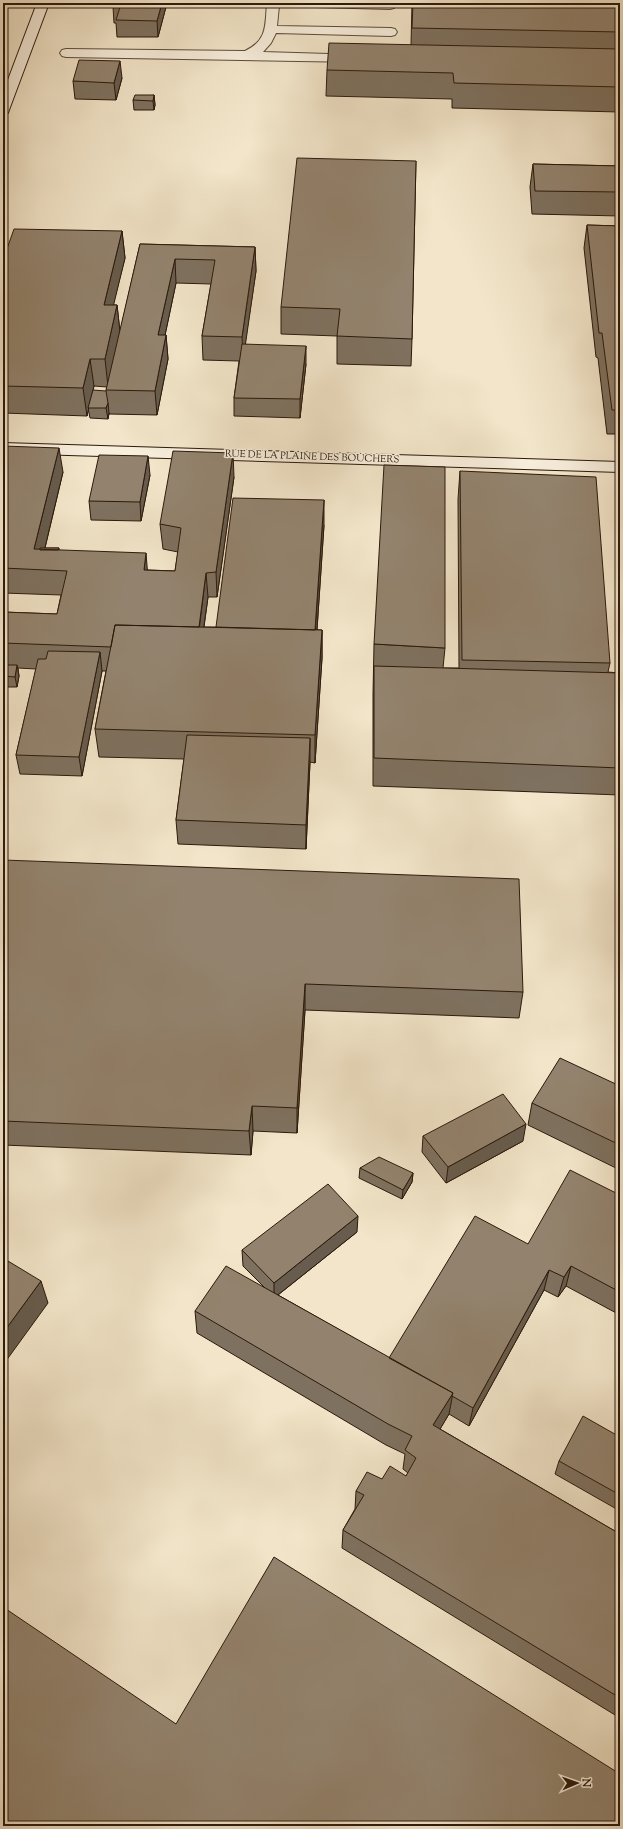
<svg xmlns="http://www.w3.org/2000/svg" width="623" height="1829" font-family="'Sorts Mill Goudy',serif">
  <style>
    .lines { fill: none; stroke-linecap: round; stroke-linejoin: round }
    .lane-casing { stroke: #5e4c3b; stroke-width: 2 }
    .secondary-casing { stroke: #2c190c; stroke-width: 2 }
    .lane { fill: #f7eedc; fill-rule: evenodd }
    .secondary { fill: #f7eedc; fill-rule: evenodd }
    .wall { fill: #7e715f; stroke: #2c190c; fill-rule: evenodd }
    .shaded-wall { fill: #675c4d; stroke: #2c190c }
    .building { fill: #93836e; stroke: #2c190c }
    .labels { text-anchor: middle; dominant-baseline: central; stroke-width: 3; stroke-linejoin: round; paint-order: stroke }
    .far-street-label { font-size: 10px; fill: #2c190c; stroke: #f7eedc }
  </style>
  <rect width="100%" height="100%" fill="#f2e5c9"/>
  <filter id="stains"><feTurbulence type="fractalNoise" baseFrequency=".005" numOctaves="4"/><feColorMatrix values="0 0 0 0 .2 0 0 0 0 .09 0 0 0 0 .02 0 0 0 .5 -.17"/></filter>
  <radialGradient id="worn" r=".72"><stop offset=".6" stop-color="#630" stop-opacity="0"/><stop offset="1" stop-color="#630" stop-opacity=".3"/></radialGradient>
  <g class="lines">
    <defs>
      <path id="lane" d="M267,3h128l1,2 -2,3 -4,1 -111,-3 -2,20 114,2 4,1 2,3 -2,3 -4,1 -115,-3 -5,10 -8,9 99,3 2,3 -2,3 -4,1 -292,-5 -4,-1 -2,-3 2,-3 4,-1 179,2c23,-11 20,-26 22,-48z"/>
      <path id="secondary" d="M37,3h12l-40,107 -1,3 -5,1v-21z
        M3,443l617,19v10l-617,-19z"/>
    </defs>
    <use href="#lane" class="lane-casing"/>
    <use href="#secondary" class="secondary-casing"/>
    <use href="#lane" class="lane"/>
    <use href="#secondary" class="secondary"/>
  </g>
  <path class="wall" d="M167,3l-9,34h-41l-1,-14h-2l-1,-16z
    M412,3h208v109l-168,-4v-9l-126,-3 1,-26 84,-25z
    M122,78l-6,22 -41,-1 -2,-18z
    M154,95l1,10 -1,5h-20l-1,-10z
    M416,161l-4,178 -1,27 -74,-2v-28l-56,-2v-27z
    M533,164l87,2v50l-88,-2 -2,-27z
    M587,225l33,1v208h-13l-9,-76 -2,-1 -12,-109z
    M122,231l3,27 -12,47h4l3,27 20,-88 115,3 1,24 -11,73 61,20 -6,54 -66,-2v-18l5,-37 -36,-1 -1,-24 9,-52 -35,-1 -11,52h1l2,24 -11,56 -48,-1v-1l-1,6 -18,-1 -2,-10 -1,8 -84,-3v-153zM94,386l13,1 -1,4 -16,11z
    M3,446l60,26 -18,76h14v2l89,20 27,1 3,-19 -15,-3 -3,-25 74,-47 -17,120h-9l-4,30h12l108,-102 -7,105h5v28l-7,105 -5,-1 -4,87 -128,-5 -2,-24 8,-61 -85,-2 -4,-28 11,-58h-4l-20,105 -62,-2 -4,-19 20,-86 -18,-1 1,8 -2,11h-14v-75l54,2 4,-19 -58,-2z
    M460,471l150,192 -2,9 12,1v122l-247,-9v-92l1,-50 71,4 -2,20h16l-1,-169z
    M150,475l-9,46 -50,-1 -2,-19z
    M3,860l520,132 -4,26 -214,-8 -8,123 -44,-2 -2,24 -248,-10z
    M620,1086v84l-92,-45 4,-22z
    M423,1136l100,5 -77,42 -24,-31z
    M360,1168l53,5 -1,9 -10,17 -43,-21z
    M620,1195v120l-54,-29 -8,11 -14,-7 -75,136 -20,-12 -9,15 180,105v184l-278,-170 1,-18 12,-21 1,-18 26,-12 24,-3 2,-3 -5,-4 2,-15 -19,-9 -189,-112 -2,-22 69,-24 -21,-21 -1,-16 115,-18 -79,63 111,63 139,-114z
    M620,1437v74l-65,-37 4,-13z"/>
  <path class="shaded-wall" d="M162,3h5l-9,34 -1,-16z
    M120,61l2,17 -6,22 -2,-17z
    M154,95l1,10 -1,5 -1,-9z
    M122,231l3,27 -18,74 -3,-27z
    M255,247l1,24 -13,90 -1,-24z
    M175,259l1,24 -16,76 -2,-24z
    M117,305l3,27 -12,55 -3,-28z
    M166,335l2,24 -11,56 -2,-24z
    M306,346v18l-6,54v-19z
    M90,359l4,27 -7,30 -4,-28z
    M108,403l1,10 -1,6 -2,-11z
    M59,448l4,24 -22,92 -7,-15z
    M233,453l1,24 -17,120 -1,-25z
    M148,456l2,19 -9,46 -1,-19z
    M324,500v25l-9,133v-25z
    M146,553l2,25 -4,-8z
    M206,573l2,24 -8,57 -1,-24z
    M322,630v28l-7,105v-28z
    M100,652l2,19 -20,105 -3,-19z
    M17,665l2,11 -2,11 -2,-10z
    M310,738v24l-4,87v-24z
    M305,984v26l-8,123v-25z
    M252,1106l1,25 -2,24 -2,-24z
    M526,1124l-3,17 -77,42 2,-16z
    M413,1173l-1,9 -10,17 1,-9z
    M358,1216l-1,16 -83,66v-15z
    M571,1266l-5,20 -8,11 6,-20z
    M549,1270l-5,20 -75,136 4,-18z
    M41,1281l7,22 -45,62v-32z
    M453,1393l-4,21 -19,32 3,-21z"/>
  <path class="building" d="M114,3h48l-5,18 -41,-1 4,-13h-7z
    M413,3h104l103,2v27l-208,-4z
    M329,43l291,6v38l-166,-4 -1,-10 -126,-3z
    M79,60l41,1 -6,22 -41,-2z
    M135,95h19l-1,6 -20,-1z
    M297,158l119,3 -4,178 -75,-3 3,-27 -59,-2z
    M533,164l87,2v26l-85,-1z
    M587,225l33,1v184h-8l-10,-77h-3z
    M14,229l108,2 -18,74h13l-12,54h-15l-7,29 -80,-2v-126z
    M140,244l115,3 -13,90 -40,-1 13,-76 -40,-1 -17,76h8l-11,56 -49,-1z
    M242,344l64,2 -6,53 -66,-1z
    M93,390l13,1 2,12 -2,5h-18z
    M3,446l56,2 -25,101 112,4 -2,17 31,1 6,-43 -21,-4 13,-73 60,2 -17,119 -10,1 -7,54 -84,-2 -4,22 -108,-4v-31l54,2 10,-43 -64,-3z
    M99,455l49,1 -8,46 -51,-1z
    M384,465l61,2v181l-71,-4z
    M460,471l136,6 14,186 -148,-3z
    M233,498l91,2 -9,130 -99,-3z
    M40,548h19l-1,2h-18z
    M115,625l207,5 -7,105 -220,-6z
    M48,651l52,1 -21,105 -63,-2 22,-96h8z
    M3,665h14l-2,12 -12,-1z
    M374,666l246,7v95l-246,-10z
    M187,735l123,3 -4,87 -130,-5z
    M3,860l516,19 4,113 -218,-8 -8,124 -45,-2 -3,25 -246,-10z
    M560,1058l60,28v59l-88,-42z
    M503,1094l23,30 -78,43 -25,-31z
    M379,1157l34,16 -10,17 -43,-22z
    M570,1170l50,25v97l-49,-26 -7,11 -15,-7 -76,138 -21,-12 1,-3 -64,-35 86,-142 53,28z
    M328,1184l30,32 -84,67 -32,-33z
    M3,1258l38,23 -38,52z
    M226,1266l227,127 -20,32 187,109v164l-277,-168 21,-35 -8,-4 11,-19 15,7 8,-13 16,10 10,-18 -11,-8 7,-14 -24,-12 -193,-113z
    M583,1416l37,21v58l-61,-34z
    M274,1557l346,217v52h-614l-3,-2v-217l173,117z"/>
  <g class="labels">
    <g class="far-street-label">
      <text transform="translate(312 457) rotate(2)">RUE DE LA PLAINE DES BOUCHERS</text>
    </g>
  </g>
  <rect width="623" height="1829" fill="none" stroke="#f2e5c9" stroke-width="16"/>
  <rect x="4" y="4" width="615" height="1821" fill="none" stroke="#2c190c" stroke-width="2"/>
  <rect x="8" y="8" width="607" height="1813" fill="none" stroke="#2c190c"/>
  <g transform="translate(577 1783) rotate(88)" stroke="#f7eedc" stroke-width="3" paint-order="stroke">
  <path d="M0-3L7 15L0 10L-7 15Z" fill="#2c190c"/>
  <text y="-6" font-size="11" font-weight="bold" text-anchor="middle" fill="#2c190c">N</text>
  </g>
  <rect width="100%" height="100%" filter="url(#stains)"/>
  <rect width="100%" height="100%" fill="url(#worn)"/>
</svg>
